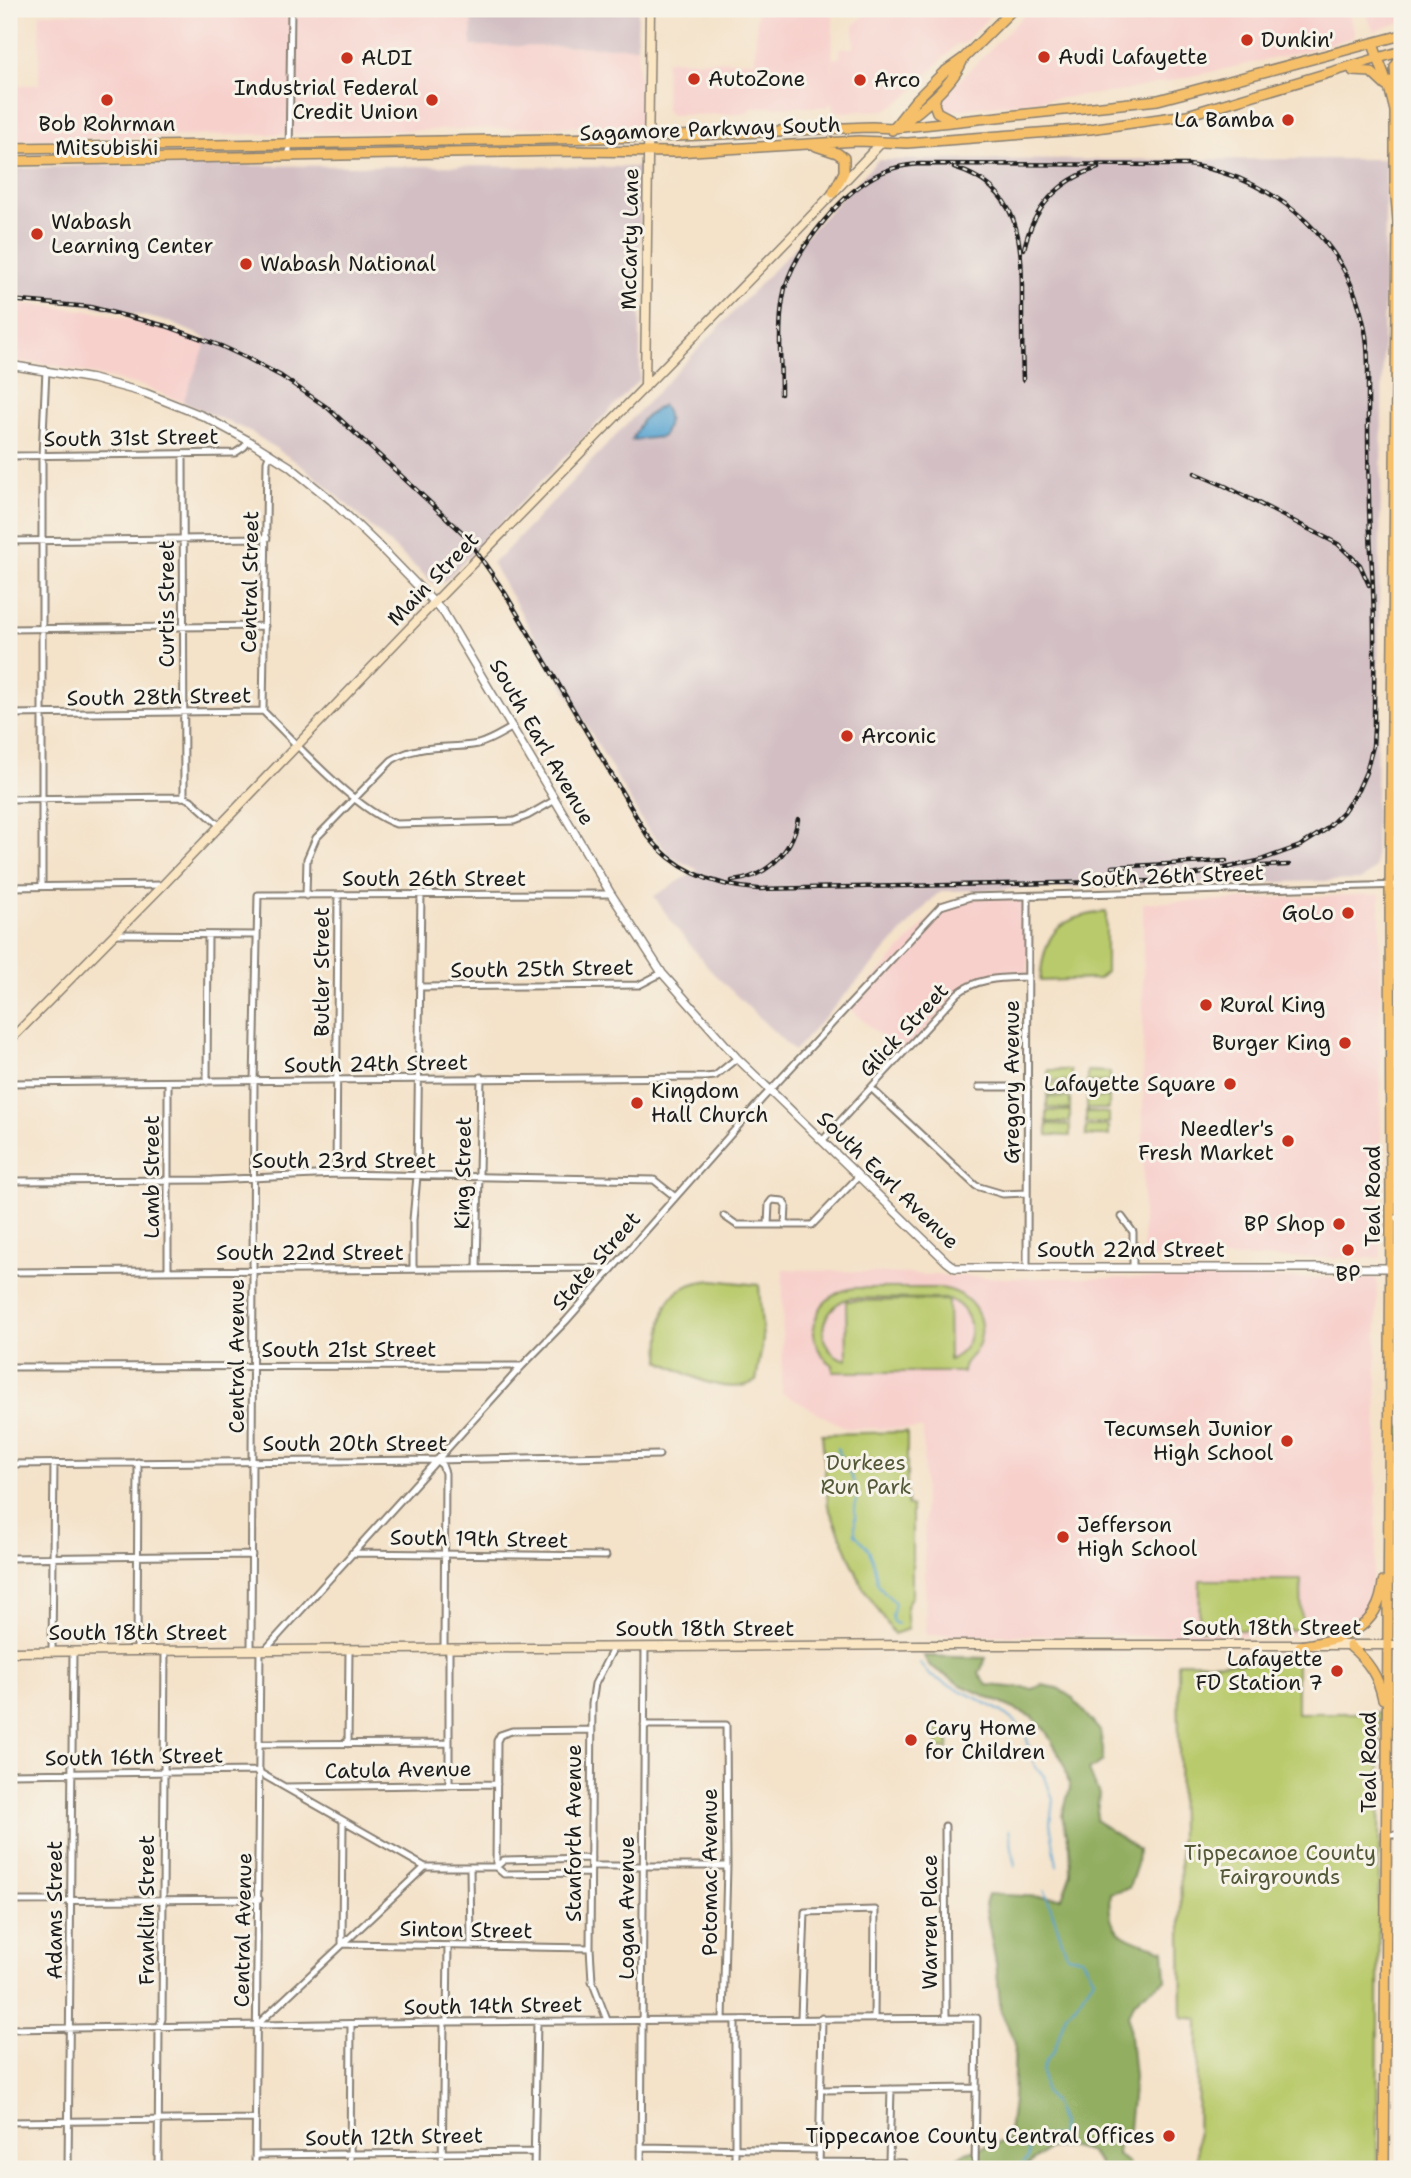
<svg xmlns="http://www.w3.org/2000/svg" width="1411" height="2178" font-family="'Shantell Sans',sans-serif">
  <style>
    .built { fill: #f7d0cc }
    .industrial { fill: #d2bec3 }
    .green { fill: #b9ca6c; stroke: #6a7344; stroke-width: 2; fill-rule: evenodd }
    .forest { fill: #92ae60; stroke: #57653e; stroke-width: 2 }
    .water { fill: #57a3d0; stroke: #3a6076; stroke-width: 2 }
    .lines { fill: none; stroke-linecap: round; stroke-linejoin: round }
    .stream { stroke: #57a3d0; stroke-width: 2 }
    .minor-casing { stroke: #887f72; stroke-width: 9 }
    .tertiary-casing { stroke: #887f72; stroke-width: 10 }
    .secondary-casing { stroke: #887f72; stroke-width: 11 }
    .primary-casing { stroke: #887f72; stroke-width: 12 }
    .minor { stroke: #fff; stroke-width: 5 }
    .tertiary { stroke: #fff; stroke-width: 7 }
    .secondary { stroke: #fbe6c4; stroke-width: 8 }
    .primary { stroke: #f6c06b; stroke-width: 9 }
    .rail-casing { stroke: #1c1c1c; stroke-width: 4.5 }
    .rail { stroke: #f7f3e8; stroke-width: 2; stroke-dasharray: 5; stroke-linecap: butt }
    .poi-dot { fill: #c8321e; stroke: #f7f3e8; stroke-width: 2.5 }
    .labels { text-anchor: middle; dominant-baseline: central; stroke-width: 6; stroke-linejoin: round; paint-order: stroke }
    .poi-label { font-size: 21px; fill: #1c1c1c; stroke: #f7f3e8; text-anchor: start }
    .street-label { font-size: 21px; fill: #1c1c1c; stroke: #f7f3e8 }
    .park-label { font-size: 21px; fill: #535938; stroke: #f7f3e8 }
  </style>
  <rect width="100%" height="100%" fill="#f7f3e8"/>
  <filter id="ink" filterUnits="userSpaceOnUse"><feTurbulence type="fractalNoise" baseFrequency=".0143" numOctaves="2"/><feDisplacementMap in="SourceGraphic" scale="14" xChannelSelector="R" yChannelSelector="G"/><feConvolveMatrix kernelMatrix="1 2 1 2 8 2 1 2 1" color-interpolation-filters="sRGB"/></filter>
  <filter id="wash" filterUnits="userSpaceOnUse"><feTurbulence type="fractalNoise" baseFrequency=".00686" numOctaves="4" result="noise"/><feDisplacementMap in="SourceGraphic" scale="28" xChannelSelector="R" yChannelSelector="G"/><feGaussianBlur stdDeviation="1.57" result="paint"/><feColorMatrix in="noise" values="0 0 0 0 0 0 0 0 0 0 0 0 0 0 0 0 0 1.4 0 .05"/><feComposite in="paint" operator="in"/></filter>
  <g filter="url(#wash)">
    <rect width="100%" height="100%" fill="#f4e2c9"/>
    <path class="built" d="M274,9h198v37l165,1 4,78 -632,15v-55h30l1,-72 234,1z
      M757,9h76l-1,69 1,-19 7,-2v-9h14v-23l17,-16h109l9,8 -25,26 -8,2 -52,54 -19,11 -46,2 -7,-3v-7l-5,5h-74l-8,7 -75,1 -5,-7 1,-48 89,1z
      M1030,9h319l6,28 -66,18 -166,36 -176,20 -5,-2 -2,-5 9,-13z
      M1363,9h39v13l-28,9z
      M9,302l92,10 67,17 39,14 -24,59 -40,-16 -90,-21 -44,-5z
      M1380,894l1,364h-238v-355z
      M1028,896v81l-39,2 -23,8 -64,68 -54,-48 93,-101 29,-9z
      M783,1269l223,9h371l-1,273 -8,54 -17,21 -9,4 -29,6 -387,-1 -3,-206 -77,-1 -64,-35z"/>
    <path class="industrial" d="M472,9h166l-1,38 -166,-1z
      M1386,159l-11,709 -13,12 -419,11 -7,4 -142,156 -81,-78 -40,-49 -19,-28 44,-26 -27,-13 -26,-31 -153,-263 10,-8 376,-395z
      M101,165l539,2v212l-196,203 -11,1 -110,-100 -25,-20 -47,-31 -68,-30 25,-63 -39,-17 -54,-12 -56,-10 -50,-4v-127z"/>
    <path class="green" d="M1106,912v60l-8,7 -58,2c4,-48 17,-64 66,-69z
      M1048,1070h23v11h-23z
      M1087,1071l23,1v10h-23z
      M1047,1084h24v11h-24z
      M1087,1084l23,1v11l-24,-1z
      M1047,1097l23,1v11l-23,-1z
      M1087,1098h22v11h-22z
      M1047,1111h23v11h-23z
      M1086,1112l23,1v10h-23z
      M1047,1124l23,1v11l-23,-1z
      M1086,1126h23v10h-23z
      M713,1280l46,5 4,55 -7,41c-30,17 -68,-7 -96,-20 2,-45 -2,-76 53,-81z
      M855,1288h84c30,2 52,31 38,60 -5,10 -14,13 -14,24h-130v-7c-35,-24 -19,-73 22,-77zM849,1298l100,1c28,12 29,49 0,61l-1,-60 -102,1 1,59c-34,-8 -30,-52 2,-62z
      M1398,1427h4v208h-3z
      M907,1432v73l5,2v88l-6,11 2,23 -14,5 -32,-48 -34,-80 -6,-72z
      M1200,1580h101l1,50h-103z
      M1178,1662l119,1v50h83l-3,456h-180l1,-150 -16,-2z
      M938,1728h11l-1,21 -11,-1z"/>
    <path class="forest" d="M924,1656l62,2 -7,16 8,11 46,4 9,-4 16,3 13,9 29,34 3,18v12l-14,9 10,25 -3,25c13,11 28,18 42,30l-1,14 -8,24 -19,5c-5,46 19,44 54,57l2,30 -19,11 -14,12 -5,13 6,61 -5,52 -11,15 -1,10 11,9 2,6h-30l-1,-6 -11,-12 -21,-5 -20,3 -24,20h-79l22,-17 42,-12 5,-40 2,-58 -14,-30 -5,-49 -11,-58 3,-11 74,4 9,-25 -1,-27 -8,-30 8,-28 -6,-25 -19,-33 -13,-13 -71,-32 -31,-19z"/>
    <path class="water" d="M662,405c8,10 7,22 0,32l-30,3 10,-20z"/>
    <g class="lines">
      <path class="stream" d="M837,1448l20,41 -2,21v24l12,13 6,13 5,25 17,18 -3,13 1,6 4,2
        M920,1663l9,12 51,25 22,12 22,17 11,38 10,10 8,23 -3,23 7,43
        M1009,1830l6,36
        M1017,2169l11,-11 1,-13 12,-9h18l2,-13 -7,-19 -9,-12 -3,-21 4,-10 8,-10 12,-37 10,-9 18,-27 -12,-20 -15,-3 -22,-64"/>
    </g>
  </g>
  <g filter="url(#ink)">
    <g class="lines">
      <defs>
        <path id="minor" d="M289,157l2,-148
          M183,454l1,343
          M9,456l226,-3 9,-6 5,-6
          M9,541l258,-3
          M9,629l256,-3
          M263,711l4,-250 3,-8
          M9,714l254,-3c34,33 91,98 133,113l118,-3 13,-5 28,-16
          M9,799l175,-2 7,3 29,26
          M42,886v-430l4,-86
          M9,887l154,-2
          M306,896l1,-37 9,-21 76,-78c27,-17 56,-10 86,-16 12,-3 24,-11 35,-17
          M116,934l140,1
          M420,987l219,-2 23,-12
          M168,1082v189
          M207,1082l1,-147
          M9,1083c232,-1 464,-6 696,-6l10,-1 22,-18
          M979,1087h49
          M871,1088l105,98 27,8 24,-1
          M822,1141l136,-148c21,-16 45,-15 70,-16
          M336,1174l2,-279
          M9,1181l203,-1 124,-6 318,6 20,16
          M724,1216l13,9h75l46,-48
          M1122,1217l11,15v35
          M1390,1218h12
          M768,1225l1,-21 3,-4 11,1 3,5 -1,19
          M1027,1268l1,-372
          M413,1269v-49l4,-44 4,-283
          M477,1269l4,-192
          M9,1272l602,-4
          M9,1367l513,-1
          M436,1460l6,5 3,8 -1,176
          M9,1464l427,-4 223,-5
          M352,1553l254,3
          M9,1558l243,-3
          M266,1649l256,-283 44,-45 196,-222 179,-193 29,-9 432,-12
          M251,1650l3,-568 4,-187 353,-1
          M52,1651l2,-188
          M137,1651l1,-189
          M644,1725h82l1,141 -4,154
          M260,1744l189,-1
          M348,1744l1,-94
          M260,1773l165,94
          M9,1774l251,-3
          M449,1785v-136
          M285,1787l212,-3
          M343,1821l-1,123 248,4
          M945,1826l1,191
          M1386,1835h16
          M591,1866h136
          M425,1867h71l8,7 86,-1
          M470,1867l1,79
          M496,1867l1,-126 3,-6 12,-4 78,-1
          M496,1867l8,-7 87,-2
          M9,1901l250,-2
          M801,2018l4,-106 70,-2 -1,108
          M607,2020l-15,-39 -2,-33 2,-244 3,-20 19,-37
          M447,2022l1,-76
          M257,2025l168,-158
          M9,2029l435,-7 533,-4 -2,151
          M821,2090l155,-2
          M9,2122l247,-3
          M642,2147l178,3
          M256,2155l278,-3
          M819,2162l85,1v6
          M889,2162l2,-73
          M68,2169l5,-518
          M158,2169l1,-142 3,-8 3,-368
          M255,2169l5,-519
          M350,2169l1,-145
          M442,2169l2,-147
          M534,2169l3,-147
          M641,2169l4,-522
          M735,2169v-149
          M819,2169l3,-151"/>
        <path id="tertiary" d="M9,365l84,14 52,14 58,23 46,25 40,25 42,34 52,50 61,63 167,281 51,79 75,85 210,204 8,6h435"/>
        <path id="secondary" d="M645,387l5,-378
          M9,1041l154,-156 265,-276 363,-372 91,-95
          M9,1652l910,-7h483"/>
        <path id="primary" d="M1373,44l17,47 5,20v74l3,37 -8,663 1,331 -7,953
          M1353,71l18,1 15,14
          M1392,81l10,33
          M1396,87l-1,-20 7,-11
          M936,96l-2,8 3,8 15,8
          M901,124c20,-13 54,-42 62,-65
          M892,130l23,-29 28,-28 21,-15 49,-49
          M816,146l21,7 7,5v14l-11,21
          M9,148c214,-2 427,-7 641,-11 74,-2 148,-8 222,-10l22,1 264,-28 244,-65
          M9,161l555,-10 112,1 182,-11 49,2 183,-14 97,-14 215,-64
          M1300,1646c41,-7 79,-14 83,-64
          M1350,1646c19,16 28,30 33,53"/>
      </defs>
      <use href="#minor" class="minor-casing"/>
      <use href="#tertiary" class="tertiary-casing"/>
      <use href="#secondary" class="secondary-casing"/>
      <use href="#primary" class="primary-casing"/>
      <use href="#minor" class="minor"/>
      <use href="#tertiary" class="tertiary"/>
      <use href="#secondary" class="secondary"/>
      <use href="#primary" class="primary"/>
      <defs>
        <path id="rail" d="M954,168c67,20 68,73 68,131 0,27 0,54 1,81
          M1024,249c9,-40 34,-69 74,-81
          M9,300l81,7 76,19 55,20 26,12 34,18 47,32 136,126 41,59 142,242c28,36 66,51 111,54l394,-8 22,-2 84,-18 42,-15 25,-16 18,-18 15,-22 8,-18 7,-26 1,-18c0,-46 1,-92 -1,-138 -1,-30 -4,-60 -4,-90 -1,-33 -1,-67 -1,-100 0,-21 1,-43 -2,-64 -14,-91 -87,-158 -177,-171l-270,-1c-12,1 -25,3 -36,8 -38,16 -87,76 -98,116 -8,34 -4,72 -4,106
          M1195,473l30,13 113,58 22,21 9,20
          M1261,866l28,-1
          M1112,867l114,-6
          M732,881c33,-3 60,-28 66,-62"/>
      </defs>
      <use href="#rail" class="rail-casing"/>
      <use href="#rail" class="rail"/>
    </g>
  </g>
  <g class="poi-dot">
    <circle cx="1247" cy="40" r="7"/>
    <circle cx="1044" cy="57" r="7"/>
    <circle cx="347" cy="58" r="7"/>
    <circle cx="694" cy="79" r="7"/>
    <circle cx="860" cy="80" r="7"/>
    <circle cx="107" cy="100" r="7"/>
    <circle cx="432" cy="100" r="7"/>
    <circle cx="1288" cy="120" r="7"/>
    <circle cx="37" cy="234" r="7"/>
    <circle cx="246" cy="264" r="7"/>
    <circle cx="847" cy="736" r="7"/>
    <circle cx="1348" cy="913" r="7"/>
    <circle cx="1206" cy="1005" r="7"/>
    <circle cx="1345" cy="1043" r="7"/>
    <circle cx="1230" cy="1084" r="7"/>
    <circle cx="637" cy="1103" r="7"/>
    <circle cx="1288" cy="1141" r="7"/>
    <circle cx="1339" cy="1224" r="7"/>
    <circle cx="1348" cy="1250" r="7"/>
    <circle cx="1287" cy="1441" r="7"/>
    <circle cx="1063" cy="1537" r="7"/>
    <circle cx="1337" cy="1671" r="7"/>
    <circle cx="911" cy="1740" r="7"/>
    <circle cx="1169" cy="2136" r="7"/>
  </g>
  <g class="labels">
    <g class="poi-label">
      <text x="1261" y="40">Dunkin'</text>
      <text x="1058" y="57">Audi Lafayette</text>
      <text x="361" y="58">ALDI</text>
      <text x="708" y="79">AutoZone</text>
      <text x="874" y="80">Arco</text>
      <text x="418" y="88" text-anchor="end">Industrial Federal<tspan x="418" dy="24">Credit Union</tspan></text>
      <text x="1274" y="120" text-anchor="end">La Bamba</text>
      <text x="107" y="124" text-anchor="middle">Bob Rohrman<tspan x="107" dy="24">Mitsubishi</tspan></text>
      <text x="51" y="222">Wabash<tspan x="51" dy="24">Learning Center</tspan></text>
      <text x="260" y="264">Wabash National</text>
      <text x="861" y="736">Arconic</text>
      <text x="1334" y="913" text-anchor="end">GoLo</text>
      <text x="1220" y="1005">Rural King</text>
      <text x="1331" y="1043" text-anchor="end">Burger King</text>
      <text x="1216" y="1084" text-anchor="end">Lafayette Square</text>
      <text x="651" y="1091">Kingdom<tspan x="651" dy="24">Hall Church</tspan></text>
      <text x="1274" y="1129" text-anchor="end">Needler's<tspan x="1274" dy="24">Fresh Market</tspan></text>
      <text x="1325" y="1224" text-anchor="end">BP Shop</text>
      <text x="1348" y="1274" text-anchor="middle">BP</text>
      <text x="1273" y="1429" text-anchor="end">Tecumseh Junior<tspan x="1273" dy="24">High School</tspan></text>
      <text x="1077" y="1525">Jefferson<tspan x="1077" dy="24">High School</tspan></text>
      <text x="1323" y="1659" text-anchor="end">Lafayette<tspan x="1323" dy="24">FD Station 7</tspan></text>
      <text x="925" y="1728">Cary Home<tspan x="925" dy="24">for Children</tspan></text>
      <text x="1155" y="2136" text-anchor="end">Tippecanoe County Central Offices</text>
    </g>
    <g class="street-label">
      <text transform="translate(710 129) rotate(-2)">Sagamore Parkway South</text>
      <text transform="translate(630 239) rotate(-89)">McCarty Lane</text>
      <text transform="translate(131 438) rotate(-1)">South 31st Street</text>
      <text transform="translate(433 579) rotate(-46)">Main Street</text>
      <text transform="translate(250 582) rotate(-89)">Central Street</text>
      <text transform="translate(167 604) rotate(-90)">Curtis Street</text>
      <text transform="translate(159 697) rotate(-1)">South 28th Street</text>
      <text transform="translate(542 742) rotate(60)">South Earl Avenue</text>
      <text transform="translate(1172 876) rotate(-2)">South 26th Street</text>
      <text x="434" y="879">South 26th Street</text>
      <text transform="translate(542 969) rotate(-1)">South 25th Street</text>
      <text transform="translate(322 972) rotate(-90)">Butler Street</text>
      <text transform="translate(904 1030) rotate(-47)">Glick Street</text>
      <text transform="translate(376 1064) rotate(-1)">South 24th Street</text>
      <text transform="translate(1012 1082) rotate(-90)">Gregory Avenue</text>
      <text x="344" y="1161">South 23rd Street</text>
      <text transform="translate(463 1173) rotate(-89)">King Street</text>
      <text transform="translate(152 1177) rotate(-90)">Lamb Street</text>
      <text transform="translate(888 1180) rotate(44)">South Earl Avenue</text>
      <text transform="translate(1373 1196) rotate(-90)">Teal Road</text>
      <text x="1131" y="1250">South 22nd Street</text>
      <text x="310" y="1253">South 22nd Street</text>
      <text transform="translate(596 1261) rotate(-49)">State Street</text>
      <text x="349" y="1350">South 21st Street</text>
      <text transform="translate(237 1356) rotate(-90)">Central Avenue</text>
      <text x="355" y="1444">South 20th Street</text>
      <text transform="translate(479 1539) rotate(1)">South 19th Street</text>
      <text x="1272" y="1628">South 18th Street</text>
      <text x="705" y="1629">South 18th Street</text>
      <text x="138" y="1633">South 18th Street</text>
      <text transform="translate(134 1757) rotate(-1)">South 16th Street</text>
      <text transform="translate(1369 1762) rotate(-90)">Teal Road</text>
      <text transform="translate(398 1770) rotate(-1)">Catula Avenue</text>
      <text transform="translate(574 1833) rotate(-90)">Stanforth Avenue</text>
      <text transform="translate(710 1872) rotate(-90)">Potomac Avenue</text>
      <text transform="translate(627 1908) rotate(-90)">Logan Avenue</text>
      <text transform="translate(55 1910) rotate(-90)">Adams Street</text>
      <text transform="translate(147 1910) rotate(-90)">Franklin Street</text>
      <text transform="translate(930 1922) rotate(-90)">Warren Place</text>
      <text transform="translate(243 1930) rotate(-89)">Central Avenue</text>
      <text transform="translate(466 1930) rotate(1)">Sinton Street</text>
      <text transform="translate(493 2006) rotate(-1)">South 14th Street</text>
      <text transform="translate(394 2137) rotate(-1)">South 12th Street</text>
    </g>
    <g class="park-label">
      <text x="866" y="1463">Durkees<tspan x="866" dy="24">Run Park</tspan></text>
      <text x="1280" y="1853">Tippecanoe County<tspan x="1280" dy="24">Fairgrounds</tspan></text>
    </g>
  </g>
  <rect width="1411" height="2178" fill="none" stroke="#f7f3e8" stroke-width="35"/>
</svg>
